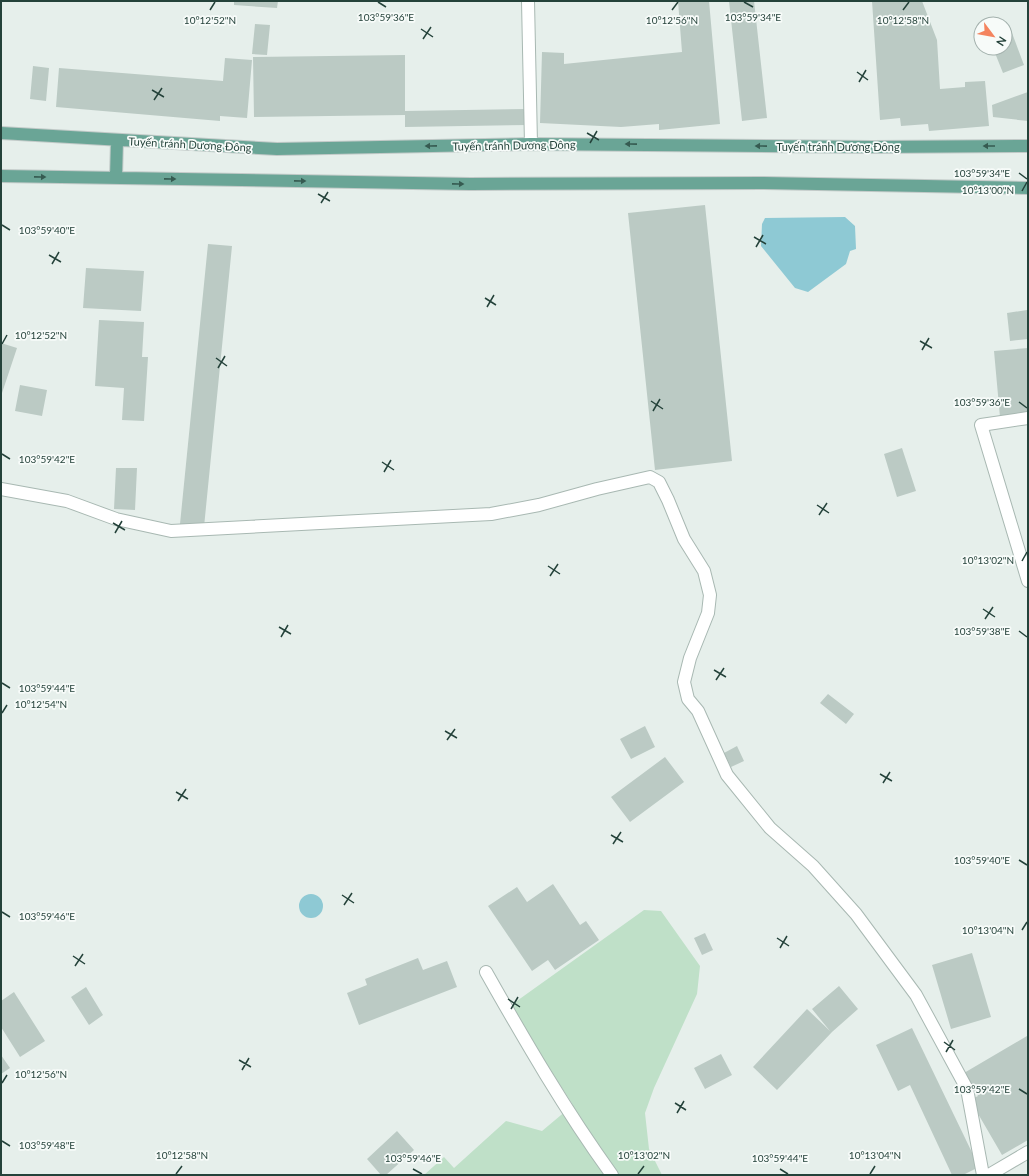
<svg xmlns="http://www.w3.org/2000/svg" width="1029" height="1176" font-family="Lato,sans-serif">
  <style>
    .green { fill: #bfe0c8 }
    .water { fill: #8ec9d4 }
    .building { fill: #bbcac4 }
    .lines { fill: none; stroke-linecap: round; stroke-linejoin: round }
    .street-casing { stroke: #a8b8b2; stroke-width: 14 }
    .primary-casing { stroke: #c2cac8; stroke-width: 14 }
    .street { stroke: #fff; stroke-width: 12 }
    .primary { stroke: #6aa596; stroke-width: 12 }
    .oneway { fill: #365b51 }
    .ticks { fill: none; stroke: #24423a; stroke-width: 1.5 }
    .labels { text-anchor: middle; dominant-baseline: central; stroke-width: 3.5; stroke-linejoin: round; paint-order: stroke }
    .street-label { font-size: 11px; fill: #24423a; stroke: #f7fbf9 }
    .ticks-label { font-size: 10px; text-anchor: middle; fill: #24423a; stroke: #f7fbf9; stroke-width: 3.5; stroke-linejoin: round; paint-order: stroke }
  </style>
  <rect width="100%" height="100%" fill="#e6efeb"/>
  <path class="green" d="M644,910l17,1 39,55 -3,28 -43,94 -9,25 4,36 13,26h-238l20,-18 10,11 52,-47 36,10 31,-26 -61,-95 2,-7z"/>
  <path class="water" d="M845,217l10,9 1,23 -6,2 -4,13 -38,28 -13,-4 -34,-42 1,-22 3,-6z
    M299 906a12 12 0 1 1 24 0a12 12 0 1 1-24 0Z"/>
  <path class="building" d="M234,1h44l-1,7 -43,-3z
    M678,1h31l11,123 -61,6v-6l-38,3 -81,-4 2,-71 22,1v11l118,-12z
    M729,1h25l13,117 -25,3z
    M872,1h50l15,39 3,49 25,-2v-5l20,-1 4,45 -60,5 -1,-7 -27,2 -1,-8 -20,2z
    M255,24l15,1 -3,30 -15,-1z
    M1009,25l15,40 -21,8 -10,-25h12v-21z
    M405,55v56l122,-2v16l-122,2v-12l-151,2 -1,-60z
    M225,58l27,2 -5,58 -27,-2v5l-164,-14 3,-39 164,13z
    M33,66l16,2 -3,33 -16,-2z
    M1028,92v29l-35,-4 -1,-12z
    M705,205l27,256 -77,9 -27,-257z
    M208,244l24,2 -28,281 -24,-3z
    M86,268l58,3 -3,40 -58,-3z
    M1027,310l1,29 -18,2 -3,-28z
    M99,320l45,2 -2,35h6l-4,64 -22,-1 2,-32 -29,-2z
    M1,343l16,5 -16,48z
    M1028,348v66l-28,3 -6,-66z
    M20,385l27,5 -5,26 -27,-5z
    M902,448l14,43 -19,6 -13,-43z
    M116,468h21l-2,42 -21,-1z
    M828,694l26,20 -8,10 -26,-21z
    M645,726l10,21 -24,12 -11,-20z
    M737,746l7,15 -13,6 -7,-14z
    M665,757l19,25 -54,40 -19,-25z
    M553,884l27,41 6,-4 13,19 -44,30 -7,-10 -16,11 -44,-65 29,-19 10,15z
    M705,933l8,17 -11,5 -8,-17z
    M972,953l19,64 -40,12 -19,-64z
    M418,958l5,12 24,-9 10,26 -98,38 -12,-32 20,-8 -2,-6z
    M839,986l19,23 -26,23 -55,58 -24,-23 54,-58 23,22 -18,-22z
    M86,987l17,28 -14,10 -18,-28z
    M14,992l31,49 -25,16 -19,-30v-26z
    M912,1028l67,139 -16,8h-11l-42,-90 -12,6 -22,-46z
    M1027,1036l1,104 -26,15 -32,-55 8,-4 -14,-23z
    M721,1054l11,21 -27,14 -11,-21z
    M1,1055l9,13 -9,6z
    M397,1131l17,19 -28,25h-5l-14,-16z"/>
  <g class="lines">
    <defs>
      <path id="street" d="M528,1l3,143
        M1028,418l-47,7 47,156
        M1,489l66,12 49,18 55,12 320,-17 48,-9 58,-16 53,-12 9,5 9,18 16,39 20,32 6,24 -2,18 -18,45 -6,24 4,17 10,12 29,64 43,53 43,38 43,48 60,81 51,94 16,86
        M486,972c39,69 79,138 126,203
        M989,1175l39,-23"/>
      <path id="primary" d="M1,133l276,16 254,-5 341,3 156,-1
        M1,176l469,8 294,-1 264,5
        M116,178l1,-38"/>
    </defs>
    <use href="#street" class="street-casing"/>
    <use href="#primary" class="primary-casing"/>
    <use href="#street" class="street"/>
    <use href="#primary" class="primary"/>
  </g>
  <defs><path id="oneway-solid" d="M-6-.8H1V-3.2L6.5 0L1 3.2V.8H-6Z"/></defs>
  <g class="oneway">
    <use href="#oneway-solid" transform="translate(631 144) rotate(-179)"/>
    <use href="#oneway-solid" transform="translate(431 146) rotate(179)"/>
    <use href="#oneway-solid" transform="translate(761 146) rotate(-179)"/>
    <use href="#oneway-solid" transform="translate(989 146) rotate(180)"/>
    <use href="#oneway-solid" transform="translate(40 177) rotate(1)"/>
    <use href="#oneway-solid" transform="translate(170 179) rotate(1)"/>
    <use href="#oneway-solid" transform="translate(300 181) rotate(1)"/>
    <use href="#oneway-solid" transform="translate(458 184) rotate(1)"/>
  </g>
  <path class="ticks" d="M378,2l8,5M744,2l9,5M210,10l5,-8M672,10l6,-8M903,10l6,-8M421,29l12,8M423,39l8,-12M857,72l11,8M859,82l7,-12M152,90l12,7M154,100l8,-12M587,133l12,7M590,143l7,-12M1019,173l8,6M1022,191l5,-9M318,194l12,7M321,203l7,-11M2,225l8,5M754,237l12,7M756,247l7,-12M49,255l12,7M52,264l7,-12M485,298l11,7M487,307l7,-12M920,341l12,7M2,344l5,-9M922,350l7,-12M216,358l11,8M218,368l7,-12M651,401l12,8M1019,402l8,6M653,411l7,-12M2,454l8,5M382,462l12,8M384,472l7,-12M817,505l12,8M819,515l8,-12M113,523l12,7M115,533l7,-12M1022,561l5,-9M548,566l12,8M550,576l8,-12M983,609l12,8M985,619l8,-12M279,627l12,7M1019,631l8,6M281,637l7,-12M714,670l12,7M716,680l8,-12M2,683l8,5M2,713l5,-8M445,731l12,7M447,740l8,-11M880,774l12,7M883,783l7,-11M176,792l12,7M178,801l8,-12M611,835l12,7M613,844l8,-12M1019,860l8,5M342,895l12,8M344,905l8,-12M2,912l8,5M1022,930l5,-8M777,938l12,8M780,948l7,-12M73,956l12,8M75,966l8,-12M508,999l12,8M511,1009l7,-12M944,1042l11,8M946,1052l7,-12M239,1060l12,7M242,1070l7,-12M2,1083l5,-8M1019,1089l8,5M675,1103l11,7M677,1113l7,-12M2,1141l8,5M413,1169l9,5M780,1169l8,5M176,1174l6,-8M638,1174l6,-8M870,1174l5,-8"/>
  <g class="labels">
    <g class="street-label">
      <text transform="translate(190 144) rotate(3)">Tuyến tránh Dương Đông</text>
      <text transform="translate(514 145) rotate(-1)">Tuyến tránh Dương Đông</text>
      <text x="838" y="146">Tuyến tránh Dương Đông</text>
    </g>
  </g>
  <g class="ticks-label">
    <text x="386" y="21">103°59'36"E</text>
    <text x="753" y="21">103°59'34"E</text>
    <text x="210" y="24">10°12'52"N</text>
    <text x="672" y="24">10°12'56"N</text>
    <text x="903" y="24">10°12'58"N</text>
    <text x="982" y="177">103°59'34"E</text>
    <text x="988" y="194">10°13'00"N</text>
    <text x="47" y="234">103°59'40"E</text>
    <text x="41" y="339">10°12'52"N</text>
    <text x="982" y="406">103°59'36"E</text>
    <text x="47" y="463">103°59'42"E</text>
    <text x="988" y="564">10°13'02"N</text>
    <text x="982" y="635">103°59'38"E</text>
    <text x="47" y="692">103°59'44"E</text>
    <text x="41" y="708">10°12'54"N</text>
    <text x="982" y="864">103°59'40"E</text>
    <text x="47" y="920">103°59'46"E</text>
    <text x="988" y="934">10°13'04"N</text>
    <text x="41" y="1078">10°12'56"N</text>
    <text x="982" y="1093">103°59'42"E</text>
    <text x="47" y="1149">103°59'48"E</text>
    <text x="182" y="1159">10°12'58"N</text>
    <text x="644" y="1159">10°13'02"N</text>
    <text x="875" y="1159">10°13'04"N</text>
    <text x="413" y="1162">103°59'46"E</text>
    <text x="780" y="1162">103°59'44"E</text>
  </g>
  <rect width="1029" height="1176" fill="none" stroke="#24423a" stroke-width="4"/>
  <g transform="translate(993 36) rotate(122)"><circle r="19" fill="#f7fbf9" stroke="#a3b1ad"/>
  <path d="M0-3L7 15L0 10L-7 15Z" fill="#f4845f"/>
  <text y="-6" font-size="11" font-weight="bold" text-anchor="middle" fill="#24423a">N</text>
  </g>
</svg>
